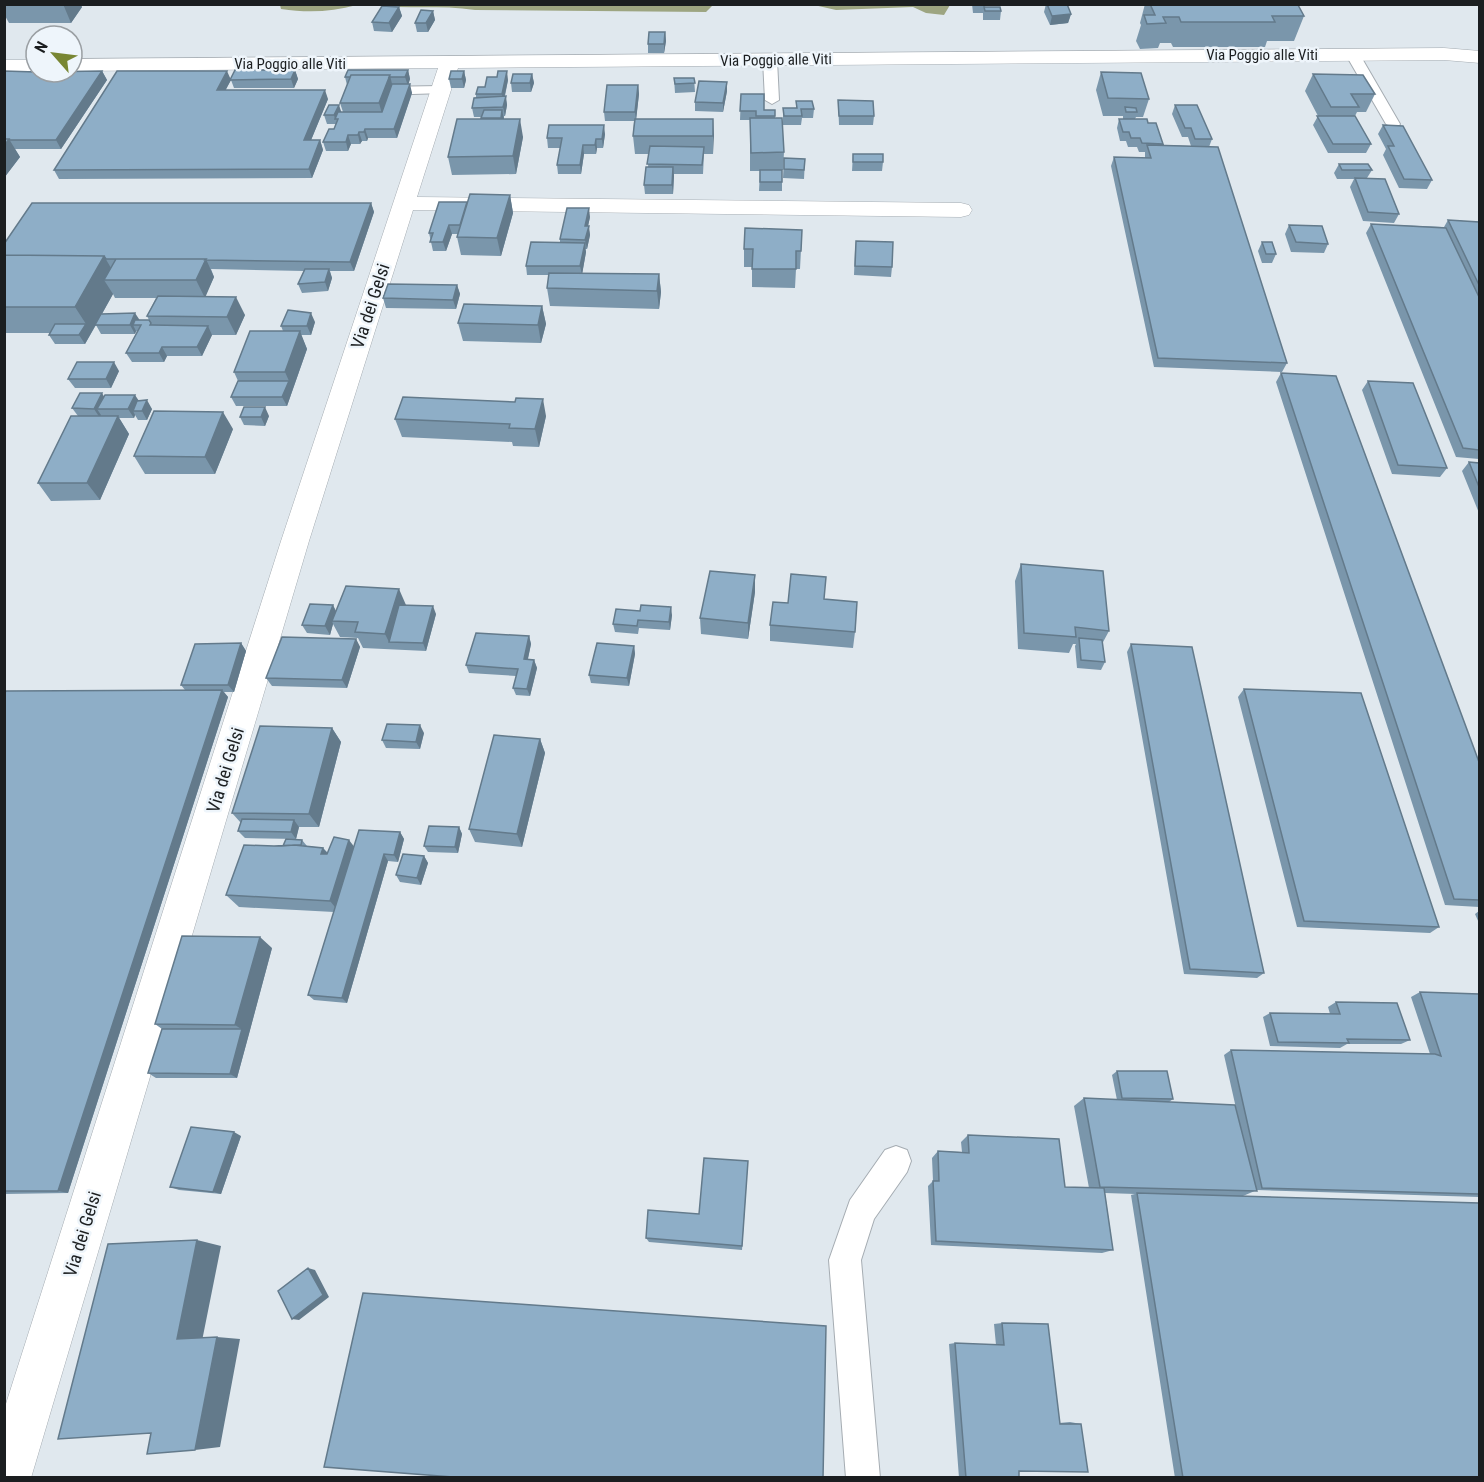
<svg xmlns="http://www.w3.org/2000/svg" width="1484" height="1482" font-family="'Roboto Condensed',sans-serif">
  <style>
    .water { fill: #9da581 }
    .lines { fill: none; stroke-linecap: round; stroke-linejoin: round }
    .service-casing { stroke: #a5acb2; stroke-width: 2 }
    .minor-casing { stroke: #a5acb2; stroke-width: 1 }
    .service { fill: #fff; fill-rule: evenodd }
    .minor { fill: #fff; fill-rule: evenodd }
    .wall { fill: #7a96ab; fill-rule: evenodd }
    .shaded-wall { fill: #637a8b }
    .building { fill: #8eaec7; stroke: #637a8b; stroke-width: 1.5 }
    .labels { text-anchor: middle; dominant-baseline: central; stroke-width: 5; stroke-linejoin: round; paint-order: stroke }
    .far-street-label { font-size: 15px; fill: #1b1e20; stroke: #eef5fb }
    .street-label { font-size: 18px; fill: #1b1e20; stroke: #eef5fb }
  </style>
  <rect width="100%" height="100%" fill="#e0e8ee"/>
  <path class="water" d="M280,5v-1l77,1c-26,7 -49,8 -76,4z
    M396,5h326l-10,1 -6,6 -231,-2c-26,-4 -51,-2 -77,-3z
    M814,5h136l-6,10 -18,-2 -13,-6 -77,3z"/>
  <g class="lines">
    <defs>
      <path id="service" d="M1353,51l7,4 40,69 -2,3 -5,1 -7,-4 -40,-69z
        M770,56l7,4 2,40 -7,4 -7,-4 -2,-40z
        M440,86l7,4 -2,3 -65,2 -7,-4 7,-4z
        M896,1146l11,4 4,11 -4,11 -33,47 -13,41 19,218h-34l-17,-218 21,-60 35,-50z"/>
      <path id="minor" d="M1444,48l36,3v12l-36,-3 -986,8 -41,129 544,6 8,2 3,5 -3,5 -8,2 -548,-7 -104,331 -278,937h-27v-68l277,-869 157,-473 -366,3v-12z
        M4,60h32v12h-32z"/>
    </defs>
    <use href="#service" class="service-casing"/>
    <use href="#minor" class="minor-casing"/>
    <use href="#service" class="service"/>
    <use href="#minor" class="minor"/>
  </g>
  <path class="wall" d="M4,4h76l2,3 -11,16h-62l-5,-9z
    M972,4h14l-1,3 16,4 -1,9h-17v-7h-10z
    M1046,4h21l4,10 -3,9 -18,2 -6,-13z
    M1145,4h132v1l27,11 -10,25h-27l-2,6h-92l-2,-4h-11l-2,5 -18,1 -4,-8 5,-16 -1,-2z
    M399,7l3,9 -10,16 -18,-1 -2,-9z
    M433,11l2,9 -7,12h-11l-2,-9z
    M665,32l1,9 -2,12h-16v-9z
    M295,70l3,9 -4,9h-60l-3,-8 -6,10 103,9 -17,41h9l3,10 -11,28 -253,1 -5,-9 177,-91z
    M408,70l2,9 -2,5 4,9 -15,45h-29l-1,3h-5l-2,3h-9l-3,7h-22l-3,-9 11,-13 2,-5h-9l-3,-9 19,-3 -3,-9 7,-18 -2,-8z
    M4,71h98l5,9 -46,69h-46l5,8 -16,21z
    M464,71l2,9 -2,8h-13l-2,-9z
    M1101,72l48,27 -6,18h-7l-1,2 13,4 15,21 -1,1 29,1 -3,-9h-6l-10,-23 3,-9 37,34 -3,8 78,216 -5,9 -128,-5 -43,-201 3,-9 31,1v-6h-6l-2,-5h-9l-2,-6h-6l-3,-13 2,-9h4v-3h-20l-7,-26z
    M532,74l2,9 -3,9h-19l-1,-9z
    M1313,74l62,20 -9,18h-9l-2,4 16,28 -5,9h-38l-15,-28 5,-9 -13,-25z
    M674,78h20l1,14 -20,1z
    M508,80l-3,16 2,9 -2,11h-1v3l19,18 -7,37 -64,1 -4,-18 34,-38v-2h-8l-2,-9 4,-10v-4l9,-7z
    M727,82v9l-4,21 -28,-1v-9z
    M607,85h31l1,9 -3,25h77v35h-9l-1,20h-29l-1,20h-28l-1,-9 2,-18h2l1,-13h-14l-2,-18 1,-15h-29l-1,-9z
    M741,94l23,16h11v8l9,34 -1,18h-1v21h-23l1,-20h-10v-51h-10z
    M838,100l36,16 -1,9h-34z
    M796,101l18,8 -1,9h-11l-1,7h-18v-17h13z
    M1383,125l49,55 -5,9 -28,-1 -16,-33 3,-6 -8,-15z
    M605,134l-2,14h-6l-1,6h-12l-3,20h-23l-1,-9 3,-17h-12l-1,-10z
    M853,154l30,8 -1,9h-30z
    M784,158l21,1 -1,20 -21,-1z
    M1339,164l33,6 -5,8 32,36 -5,9 -31,-2 -13,-34 4,-8h-17l-3,-6z
    M510,195l3,18 -12,43 -40,-1 -4,-18 1,-3h-6l-6,17h-13l-4,-18 38,-31z
    M371,203l3,9 -20,59h-24l2,7 -4,13 -26,2 -4,-9 6,-13 -93,-2 3,8 -9,19 40,19 -9,20h-24l-10,21h-35l-3,6h-32l-6,-9 11,-21 -1,-1 -1,3h-34l-5,-9 -11,19h-30l-6,-9 1,-2h-46v-89zM113,294l2,4h41l-9,18 2,4h-10l-37,-6z
    M590,217l-2,9 2,9 -3,14h-2l1,3 -4,22h77l2,18 -2,17 -109,-3 -3,-18 2,-13h-22l-1,-9 34,-23v-4z
    M1448,220l31,2v237l-23,-2 -90,-224 5,-9 73,3z
    M1289,225l39,19 -4,9 -33,-1 -6,-18z
    M802,230l-2,39h-4l-1,19 -43,-1v-20h-8v-18z
    M1262,242l14,12 -4,9h-10l-4,-12z
    M855,250l37,17 -1,10 -37,-2z
    M457,285l3,9 -4,15 -70,-1 -3,-10z
    M542,306l4,18 -5,19 -78,-2 -5,-18z
    M315,322l-4,13h-10l6,14 -20,57h-51l-5,-9 7,-16 -4,-9 49,-41 -2,-5z
    M119,371l-8,17h-36l-7,-9z
    M1281,373l198,389v145l-34,-2 -169,-523z
    M1368,381l79,87 -7,9 -48,-3 -30,-84z
    M104,397l35,4 13,8 -5,11h-9l-3,-5 -1,3h-15l10,16 -29,66 -49,1 -13,-18 40,-67 -6,-8z
    M269,416l-4,10 -21,-1 -4,-8z
    M546,416l-7,31 -26,-1 -1,-4 -110,-5 -7,-18z
    M233,429l-18,45h-70l-11,-18z
    M1469,462l10,1v50l-17,-42z
    M1021,564l88,67 -7,13 3,18 -4,8 -24,-2 -2,-22 1,-2h-3l-4,9 -51,-4 -3,-68z
    M755,575v17l-7,47 -47,-5 -1,-16z
    M824,599l31,33 -2,16 -83,-7v-16l18,-22z
    M333,605l3,6 69,-6 31,9 -10,37 -63,-3 -5,-10 -18,-1 -7,-13 -3,11 -23,-2 -5,-8z
    M616,609l56,6 -2,15 -31,-2 -1,6 -23,-2 -2,-8z
    M529,636l2,8 -3,15 6,1 3,8 -7,28 -14,-1 -3,-7 3,-12 -47,-3 -3,-8z
    M356,639l4,8 -13,41 -75,-2 -6,-8z
    M241,643l5,8 -12,41h-10l4,5 -160,496 -64,1v-500l181,-4 -4,-5z
    M1131,644l133,329 -7,5 -73,-4 -57,-322z
    M634,646l1,8 -6,32 -38,-3 -2,-8z
    M1244,689l195,238 -9,6 -133,-6 -59,-230z
    M332,728l9,14 -22,85h-20l-3,12 -51,-1 -7,-7 3,-8 -9,-10z
    M424,733l-4,16 -34,-1 -4,-8z
    M540,739l5,14 -23,94 -47,-5 -6,-13z
    M459,827l3,7 -4,19 -30,-1 -4,-6z
    M400,832l4,7 -6,23 -10,-1 -41,142 -33,-3 -6,-5 26,-83 -95,-5 -13,-12 48,-49h9l19,-6 5,6 16,2 5,5 26,-7z
    M424,856l4,7 -7,22 -21,-3 -4,-7z
    M1479,911v12l-4,-9z
    M272,948l-35,130h-81l-8,-5 14,-44 -7,-5z
    M1420,992l59,2v203l-222,-7 -14,6 236,282h-304l-44,-283 4,-1 -30,-1 8,57 -11,3 -171,-8 -3,-59 5,-5 -1,-23 6,-7 24,1 -1,-10 7,-7 97,52 24,1 -15,-82 10,-8 33,2 -5,-25 5,-4 56,28 -4,3 69,15 -14,-62 7,-5 199,4 -19,-57z
    M1336,1002l74,38 -9,4h-54l-7,4 -70,-2 -7,-29 7,-4 60,1 -2,-7z
    M241,1136l-20,58 -42,-4 -9,-3z
    M748,1161l-6,89 -93,-8 -3,-4 53,-24z
    M1002,1323l57,100 11,-1 11,2 -62,47v7h-60l-10,-134 6,-1 41,2 -2,-21z"/>
  <path class="shaded-wall" d="M63,4h17l2,3 -11,16z
    M399,7l3,9 -10,16 -3,-9z
    M433,11l2,9 -7,12 -2,-9z
    M1071,14l-3,9 -18,2 2,-9z
    M665,32l1,9 -2,12v-9z
    M295,70l3,9 -4,9 -3,-9z
    M408,70l2,9 -2,7 -3,-9z
    M102,71l5,9 -46,69 -5,-9z
    M227,71l4,9 -10,19 -4,-9z
    M464,71l2,9 -2,8 -2,-9z
    M507,71l1,9 -5,23 -1,-9z
    M532,74l2,9 -3,9 -1,-9z
    M390,75l4,18 -10,28 -5,-18z
    M727,82v9l-4,21v-9z
    M410,84l2,9 -15,45 -3,-9z
    M638,85l1,9 -3,27 -1,-9z
    M325,90l3,9 -21,51 -3,-10z
    M506,96l1,9 -2,11 -2,-9z
    M339,105l3,9 -4,5h-3l-1,-4z
    M502,110l2,9 -1,8 -2,-9z
    M520,119l3,18 -7,37 -3,-18z
    M713,119l1,17 -1,18z
    M604,125l1,9 -2,14 -1,-9z
    M365,129l3,9 -1,3 -3,-9z
    M359,132l3,9 -2,3 -2,-9z
    M348,135l3,9 -3,7 -2,-9z
    M9,139l11,18 -16,21v-32z
    M596,139l1,9 -1,6 -1,-9z
    M320,140l3,10 -11,28 -3,-9z
    M583,145l1,9 -3,20 -1,-9z
    M673,167l1,9 -1,18 -1,-9z
    M510,195l3,18 -12,43 -4,-18z
    M371,203l3,9 -20,59 -4,-9z
    M589,208l1,9 -4,18 -1,-9z
    M449,225l3,9 -6,17 -3,-9z
    M589,226l1,9 -3,14 -2,-9z
    M585,243l1,9 -4,23 -2,-9z
    M104,256l14,24h-14l9,14 -28,50 -6,-9 7,-11 -11,-17z
    M206,259l8,18 -9,21 -9,-18z
    M329,269l3,9 -4,13 -3,-9z
    M659,274l2,18 -2,17 -2,-18z
    M457,285l3,9 -4,15 -3,-9z
    M236,297l9,18 -9,20 -9,-18z
    M542,306l4,18 -5,19 -3,-18z
    M135,313l6,9 -8,3 3,6 -1,3 -5,-9z
    M311,313l4,9 -4,13 -4,-9z
    M208,326l4,9 -10,21 -5,-9z
    M300,331l7,18 -20,57 -5,-9 7,-16 -4,-9z
    M162,347l5,9 -3,6 -5,-9z
    M114,362l5,9 -8,17 -5,-9z
    M102,393l5,9 -10,7 4,6 -1,3 -6,-9z
    M135,395l6,9 -8,7 2,4 -1,3 -6,-9z
    M543,399l3,17 -7,31 -4,-18z
    M147,400l5,9 -5,11 -5,-9z
    M265,407l4,9 -4,10 -4,-9z
    M223,412l10,17 -18,45 -10,-17z
    M118,416l11,18 -29,66 -13,-17z
    M755,575v17l-7,47v-16z
    M399,589l7,16 -17,37 -4,-8z
    M333,605l4,9 -5,7 1,3 -3,11 -5,-9z
    M433,606l3,8 -10,37 -3,-8z
    M671,607l1,8 -2,15 -1,-8z
    M529,636l2,8 -5,23 -2,-8z
    M356,639l4,8 -13,41 -5,-8z
    M241,643l5,8 -12,41 -6,-7z
    M634,646l1,8 -6,32 -2,-8z
    M534,660l3,8 -7,28 -3,-7z
    M222,690l6,7 -160,496 -10,-2z
    M420,725l4,8 -4,16 -4,-7z
    M332,728l9,14 -22,85 -10,-13z
    M540,739l5,14 -23,94 -5,-13z
    M294,820l5,7 -3,12 -5,-7z
    M459,827l3,7 -4,19 -3,-6z
    M400,832l4,7 -6,23 -4,-7z
    M349,840l10,13 -19,60 -10,-12z
    M323,848l11,13 -13,-7z
    M384,854l4,7 -41,142 -5,-5z
    M424,856l4,7 -7,22 -4,-7z
    M260,937l12,11 -23,86 -14,-9z
    M242,1029l7,5 -12,44 -7,-4z
    M234,1132l7,4 -20,58 -8,-2z
    M197,1240l24,6 -19,95 -25,-2z
    M308,1268l7,2 14,27 -30,23 -7,-1z
    M217,1337l23,2 -20,108 -25,3z"/>
  <path class="building" d="M4,4h59l-59,1z
    M1047,4h20l4,10 -19,2z
    M1150,4h114l1,1h33l6,11h-32l3,6h-94l-2,-5h-16l3,6 -19,1 -3,-9h11z
    M382,6l17,1 -10,16 -17,-1z
    M984,7h16l1,4h-16z
    M421,10l12,1 -7,12h-11z
    M649,32h16l-1,12h-16z
    M235,70h60l-4,9 -61,1z
    M348,70h60l-3,7h-16l1,-2h-39l-1,2h-5z
    M4,71l32,1 66,-1 -46,69h-46l-1,-1h-5z
    M117,71h110l-10,19h108l-21,50h16l-11,29 -255,1z
    M451,71h13l-2,8h-13z
    M498,71h9l-5,23h-26l2,-7h7l2,-10h10z
    M1101,72l40,1 8,26 -41,-1z
    M513,74h19l-2,9h-19z
    M1313,74l50,1 12,19h-24l8,13h-28z
    M351,75h39l-11,28h-39z
    M674,78h20l1,5 -20,1z
    M699,81l28,1 -4,21 -28,-1z
    M392,84h18l-16,45h-29l-1,3h-5l-1,3h-10l-2,7h-23l6,-13h5l4,-10h-3l3,-7h44z
    M607,85h31l-3,27h-31z
    M741,94h23v16h11v6h-19v-5h-16z
    M506,96l-3,11 -31,1 2,-10z
    M838,100l35,1 1,15h-35z
    M796,101h16l2,8h-13l1,7h-18l-1,-8h14z
    M329,105h10l-5,10h-10z
    M1175,105h22l15,34h-17l-4,-11h-6z
    M1125,107l11,1 1,4h-11z
    M484,110h18l-1,8h-20z
    M1317,116h38l16,28h-38z
    M750,118h32l2,34 -33,1z
    M457,119h63l-7,37 -65,1z
    M635,119h78v17h-80z
    M1119,119h28l1,4h8l7,21 -21,-1 -2,-5h-9l-2,-6h-6z
    M549,125h55l-2,14h-6l-1,6h-12l-3,20h-23l5,-27h-15z
    M1383,125l20,1 29,54 -28,-1 -16,-33h6z
    M4,139h5l-5,7z
    M1147,145l71,2 69,216 -129,-5 -44,-201 37,1z
    M650,146l54,1 -2,18 -55,-1z
    M853,154h30v8h-30z
    M784,158l21,1 -1,11 -20,-1z
    M1339,164h29l4,6h-30z
    M646,167h27l-1,18h-28z
    M760,170h22v12h-22z
    M1355,178l30,1 14,35 -31,-2z
    M470,194l40,1 -13,43 -40,-1z
    M439,202h28l-7,23h-11l-6,17h-13l3,-9h-4z
    M32,203h339l-21,59 -145,-2 1,-1h-100l-2,-3 -100,-1v-11z
    M567,208h22l-4,18h4l-4,14 -25,-1z
    M1448,220l31,2v63z
    M1371,224l75,4 33,69v153l-16,-2z
    M1289,225l33,1 6,18 -32,-2z
    M745,228l57,2 -1,21h-5v18h-44l1,-20h-9z
    M856,241l37,1 -1,25 -37,-1z
    M531,242l54,1 -5,23h-54z
    M1262,242h10l4,12h-10z
    M4,255l100,1 -29,51h-71z
    M116,259h90l-10,21h-92z
    M305,269h24l-4,13 -27,2z
    M549,273l110,1 -2,17 -110,-3z
    M388,284l69,1 -4,15 -70,-2z
    M158,296l78,1 -9,20 -80,-1z
    M464,304l78,2 -4,19 -80,-2z
    M288,310l23,3 -4,13h-26z
    M135,313l-5,12h-35l6,-11z
    M135,320h14l2,3 -1,2h2l56,1 -11,21h-35l-3,6h-33l15,-28h-8z
    M55,324h31l-7,11h-30z
    M250,331h50l-15,41h-51z
    M77,362h37l-8,17h-38z
    M1281,373l55,3 143,386v138l-25,-1z
    M238,381h51l-7,16h-51z
    M1368,381l45,2 34,85 -49,-3z
    M80,393h22l-8,16 -22,-1z
    M105,395h30l-7,14h-31z
    M403,397l112,5 1,-4 27,1 -8,30 -26,-1 1,-4 -115,-5z
    M147,400l-5,11h-9l4,-10z
    M244,407h21l-4,10h-21z
    M154,411l69,1 -18,45 -71,-1z
    M71,416h47l-31,67h-49z
    M1469,462l10,1v24z
    M1021,564l82,7 6,60 -34,-4 1,10 -52,-4z
    M710,571l45,4 -7,48 -48,-5z
    M791,574l35,3 -2,22 33,3 -2,30 -85,-7 3,-23 15,1z
    M346,586l53,3 -14,45 -30,-2 3,-10 -26,-1z
    M310,604l23,1 -8,21 -23,-1z
    M399,605l34,1 -10,37 -34,-1z
    M641,605l30,2 -2,15 -31,-2 -1,6 -24,-2 3,-15 24,2z
    M476,633l53,3 -5,23 10,1 -7,29 -14,-1 5,-19 -52,-4z
    M282,637l74,2 -14,41 -76,-2z
    M1079,638l23,2 3,22 -24,-2z
    M241,643l-13,42h-47l14,-41z
    M597,643l37,3 -7,32 -38,-3z
    M1131,644l61,3 72,326 -74,-4z
    M1244,689l117,4 78,234 -135,-6z
    M222,690l-164,501h-54v-497l2,-3z
    M387,724l33,1 -4,17 -34,-2z
    M260,726l72,2 -23,86 -77,-1z
    M494,735l46,4 -23,95 -48,-5z
    M242,819l52,1 -3,12 -53,-1z
    M429,826l30,1 -4,20 -31,-1z
    M359,830l41,2 -6,23 -10,-1 -42,144 -34,-3z
    M334,837l15,3 -19,61 -104,-6 18,-50 30,1 20,-1 29,3 -2,6h6z
    M286,839l16,1 -1,5h-7l-11,1z
    M403,854l21,2 -7,22 -21,-3z
    M182,936l78,1 -25,88 -80,-1z
    M1420,992l59,2v200l-217,-6 -31,-138 204,4 6,2z
    M1336,1002l61,1 13,37 -63,-1 2,4 -71,-1 -8,-29 70,1z
    M162,1029h80l-12,45 -82,-1z
    M1117,1071h50l6,28 -51,-1z
    M1084,1098l151,7 22,86 -157,-4z
    M191,1127l43,5 -21,60 -43,-5z
    M968,1135l91,4 6,48 39,1 9,62 -177,-9 -3,-60h6l-1,-30 31,2z
    M704,1158l44,3 -6,85 -96,-8 2,-28 51,4z
    M1137,1193l342,10v275h-296z
    M197,1240l-20,99 40,-2 -22,113 -48,4 4,-21 -93,6 50,-195z
    M308,1268l15,27 -31,24 -14,-28z
    M363,1293l463,33 -3,152h-357l-142,-11z
    M1002,1323l46,1 12,100h21l7,48 -69,-1v7h-53l-11,-135 49,2z"/>
  <g class="labels">
    <g class="far-street-label">
      <text x="1262" y="55">Via Poggio alle Viti</text>
      <text transform="translate(776 60) rotate(-1)">Via Poggio alle Viti</text>
      <text x="290" y="64">Via Poggio alle Viti</text>
    </g>
    <g class="street-label">
      <text transform="translate(370 306) rotate(-72)">Via dei Gelsi</text>
      <text transform="translate(225 770) rotate(-73)">Via dei Gelsi</text>
      <text transform="translate(82 1234) rotate(-73)">Via dei Gelsi</text>
    </g>
  </g>
  <rect width="1484" height="1482" fill="none" stroke="#1b1e20" stroke-width="12"/>
  <g transform="translate(54 54) rotate(298)"><circle r="28" fill="#eef5fb" stroke="#9a9fa3" stroke-width="1.5"/>
  <path d="M0-4.5L10 22L0 15L-10 22Z" fill="#788633"/>
  <text y="-9" font-size="16" font-weight="bold" text-anchor="middle" fill="#1b1e20">N</text>
  </g>
</svg>
